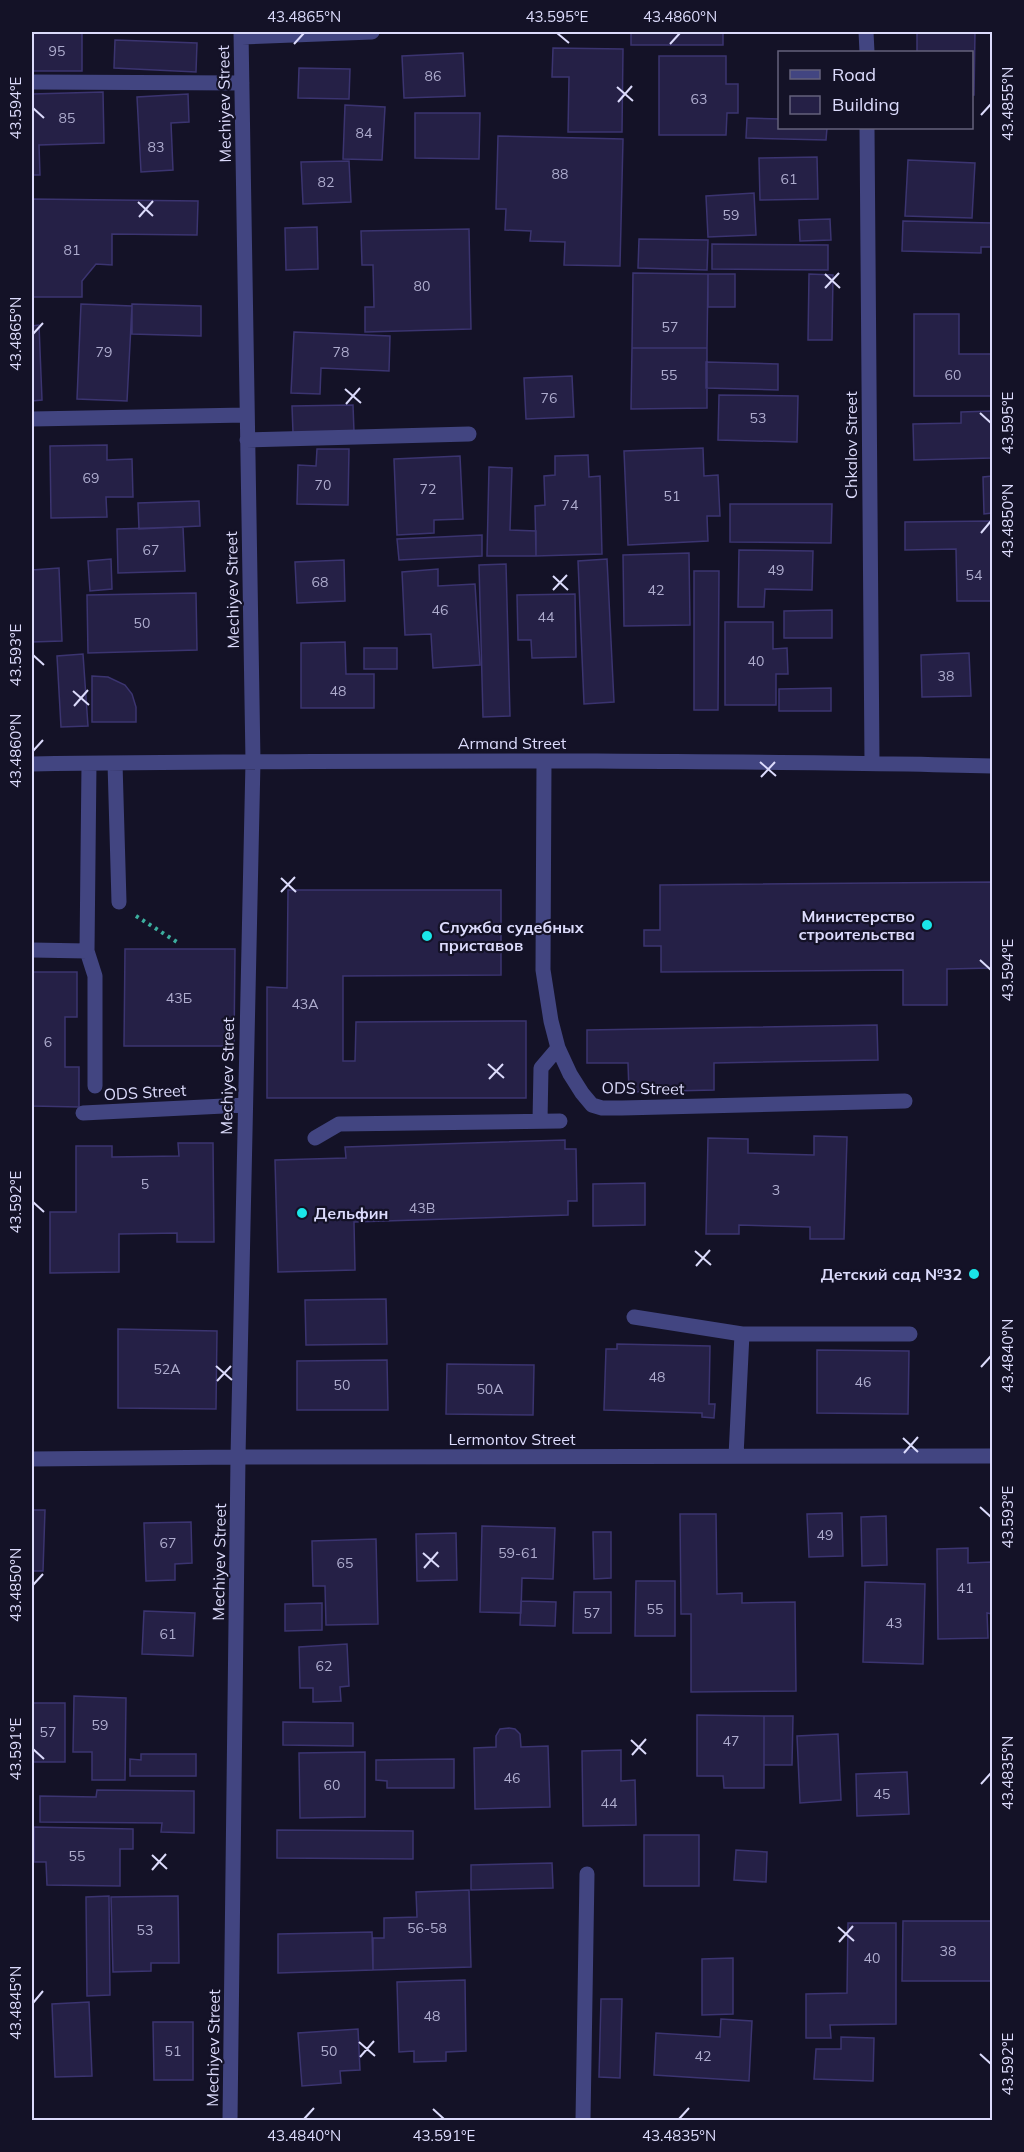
<svg xmlns="http://www.w3.org/2000/svg" width="1024" height="2152" font-family="Mulish,sans-serif">
  <style>
    .building { fill: #252046; stroke: #3b3470; stroke-width: 1.5 }
    .lines { fill: none; stroke-linecap: round; stroke-linejoin: round }
    .path { stroke: #3caf9f; stroke-width: 4; stroke-dasharray: 3 4.5; stroke-linecap: butt }
    .minor { stroke: #424581; stroke-width: 15 }
    .ticks { fill: none; stroke: #dcdbfc; stroke-width: 2 }
    .poi-dot { fill: #1ae6e9; stroke: #141227; stroke-width: 2 }
    .labels { text-anchor: middle; dominant-baseline: central; stroke-width: 4.5; stroke-linejoin: round; paint-order: stroke }
    .number-label { font-size: 14px; fill: #aeacce }
    .street-label { font-size: 16px; fill: #dcdbfc; stroke: #141227 }
    .poi-label { font-size: 16px; font-weight: bold; fill: #dcdbfc; stroke: #141227; text-anchor: end }
    .neatline { fill: none; stroke: #dcdbfc; stroke-width: 2 }
    .ticks-label { font-size: 15px; text-anchor: middle; fill: #dcdbfc }
  </style>
  <rect width="100%" height="100%" fill="#141227"/>
  <path class="building" d="M32,32h50v39h-50z
    M631,32h92v13h-92z
    M917,32h58l-1,63h-2v-43h-55z
    M115,40l82,3 -1,29 -82,-4z
    M553,48l70,1 -1,83h-54l1,-55h-17z
    M463,53l2,43 -61,2 -2,-42z
    M659,56h67v28h12v29h-11l-1,22h-67z
    M299,68l51,1 -1,30 -51,-1z
    M103,92l1,51 -65,2 1,30h-8v-81z
    M188,94l1,28 -18,1 2,47 -32,2 -4,-75z
    M345,105l40,2 -3,53 -39,-1z
    M415,113h65l-1,46 -64,-1z
    M747,118l33,1v9h47l-1,12 -80,-2z
    M498,136l125,3 -3,127 -56,-1 1,-23 -35,-1 1,-10 -26,-1 1,-21h-10z
    M817,157l1,42 -58,1 -1,-42z
    M908,160l67,3 -3,55 -67,-2z
    M349,161l2,41 -48,2 -2,-42z
    M754,193l2,42 -48,2 -2,-41z
    M32,199l166,2 -1,34 -85,-1v31l-16,-1 -14,17v16h-50z
    M830,219l1,21 -31,1 -1,-21z
    M903,221l89,2v24h-11v6l-79,-2z
    M317,227l1,42 -32,1 -1,-42z
    M469,229l2,100 -106,3v-25h9l-1,-42h-11l-1,-34z
    M639,239l69,1 -1,30 -69,-2z
    M712,244l116,1v25l-116,-1z
    M633,273l75,1 -1,74h-75z
    M708,274h27v33h-27z
    M809,274l24,1 -1,65h-24z
    M81,304l51,2 -5,95 -50,-2z
    M132,304l69,2v30l-69,-2z
    M914,314h45v40h33v42h-78z
    M39,325l3,75 -10,1v-75z
    M294,332l96,4 -1,35 -68,-3 -1,26 -29,-1z
    M632,348h75v60l-76,1z
    M706,362l72,2v26l-72,-2z
    M572,376l2,41 -48,2 -2,-41z
    M719,395l79,1 -1,46 -79,-2z
    M353,405l1,27 -61,1 -1,-27z
    M992,411v47l-78,2 -1,-36 48,-1v-11z
    M107,445v15l25,-1 1,38h-27l1,20 -56,1 -1,-72z
    M703,448l1,28 14,-1 2,41h-13l1,25 -80,4 -4,-94z
    M317,449h32l-1,56 -51,-1 1,-39 18,1z
    M588,455l1,22 11,-1 2,78 -66,2 -1,-50 10,-1 -1,-29 11,-1v-19z
    M460,456l3,63 -29,1v13l-37,2 -3,-76z
    M489,467l23,1 -2,62 26,1v25h-49z
    M992,476v37l-8,1 -1,-37z
    M199,501l1,25 -61,3 -1,-26z
    M730,504h102l-1,39 -101,-1z
    M992,521v80h-35l-1,-52 -51,1v-28z
    M183,527l2,44 -67,2 -1,-44z
    M482,535v21l-83,4 -2,-21z
    M739,550l74,1 -1,39 -47,-1 -1,18h-26z
    M689,553l1,72 -66,1 -1,-71z
    M111,559l1,30 -22,2 -2,-30z
    M607,559l7,143 -30,2 -6,-143z
    M344,560l1,41 -48,2 -2,-41z
    M506,564l4,152 -27,1 -4,-152z
    M59,568l3,73 -30,1v-72z
    M438,569v17l37,-2 5,81 -47,3 -2,-34 -26,1 -3,-63z
    M694,571h25l-1,139h-24z
    M196,593l1,57 -109,3 -1,-58z
    M575,594l1,63 -44,1 -1,-18h-13l-1,-45z
    M832,610v28h-48v-27z
    M725,622h48v27l14,-1 1,26h-12v31h-51z
    M345,642l1,32h28v34h-73v-65z
    M364,648h33v21h-33z
    M969,653l2,43 -49,1 -1,-42z
    M83,654l5,72 -27,1 -4,-71z
    M92,676l16,1 17,8 7,9 4,13v15h-44z
    M831,688v23h-52v-22z
    M992,882v86l-45,1v36h-44v-35l-242,2v-26h-17v-16h16v-45z
    M288,890h213v85l-158,1v85h12l1,-39 170,-1v77h-259v-111l20,1z
    M125,949h110l-1,97h-110z
    M32,972h45v45h-12v50h14v40l-47,-1z
    M877,1025l1,35 -164,3v27l-85,2 -1,-29h-41v-33z
    M814,1136l33,1 -3,102h-34v-12l-71,-2v9h-33l2,-96 40,1v14l66,2z
    M565,1140v9h11l1,52h-9v14l-214,7 1,48 -77,2 -3,-112 71,-2 -1,-11z
    M178,1143h35l1,99h-37v-9l-58,1v38l-69,1v-61h26v-66h36v11l67,-1z
    M645,1183v42l-52,1v-42z
    M386,1299l1,45 -81,1 -1,-45z
    M118,1329l99,2 -1,78 -98,-1z
    M617,1344l93,2 -1,58h6l-1,14 -12,-1v-4l-98,-3 2,-61h11z
    M817,1350l92,1 -1,63 -91,-1z
    M387,1360l1,50h-91v-49z
    M447,1364l87,1 -1,50 -87,-1z
    M32,1510h13l-2,61h-11z
    M842,1513l1,43 -34,1 -2,-43z
    M680,1514h36l1,80 25,-1v10l53,-1 1,89 -105,1v-78h-10z
    M886,1516l1,49 -25,1 -1,-49z
    M191,1522l1,41 -17,1v16l-29,1 -2,-58z
    M482,1526l73,2 -2,51 -31,-1 -1,35 -41,-1z
    M593,1532h18v46l-17,1z
    M456,1533l1,47 -40,1 -1,-47z
    M376,1539l2,85 -52,1 -1,-39h-12l-1,-45z
    M968,1548v15l24,-1v52l-5,-1 1,25 -50,1 -1,-90z
    M636,1581h39v55h-40z
    M865,1582l60,2 -2,80 -60,-2z
    M574,1592h37v41h-38z
    M521,1601l35,1 -1,24 -35,-1z
    M322,1603v27l-37,1v-27z
    M144,1611l51,2 -2,43 -51,-2z
    M347,1644l2,42 -9,1 1,14 -28,1v-14h-13l-1,-41z
    M74,1696l52,2 -1,82h-33v-28h-19z
    M32,1703h33v59h-33z
    M697,1715l67,1v72h-40l-1,-12h-26z
    M764,1716h29l-1,49h-28z
    M283,1722l70,1v23l-70,-1z
    M509,1728l6,1 5,5 1,13 27,-1 2,61 -75,2 -1,-61 22,-1v-11l4,-7z
    M838,1734l3,66 -41,3 -3,-67z
    M621,1750v31l14,-1 1,45 -53,1 -1,-75z
    M365,1752v65l-65,1 -1,-65z
    M141,1754h55v22h-66v-17l11,1z
    M454,1759v29h-67v-7l-11,-1v-20z
    M907,1772l2,42 -52,2 -1,-42z
    M97,1790l97,1v42l-33,-1 1,-9 -122,-1v-26l56,1z
    M34,1827l99,2v20h-13v37l-73,-1 -1,-23h-12z
    M277,1830l136,1v28l-136,-1z
    M644,1835h55v51h-55z
    M736,1850l31,2 -1,30 -32,-2z
    M552,1863l1,25 -82,2v-25z
    M469,1890l2,77 -98,3v-32h11v-20l33,-1 -1,-25z
    M109,1896l1,99 -23,1 -1,-99z
    M178,1896l1,67h-28v8l-38,1 -2,-75z
    M903,1921h89v60h-90z
    M848,1923h48v101l-66,1 1,13h-25v-44l41,-1z
    M372,1932l1,38 -95,3v-39z
    M733,1958v56l-31,1v-56z
    M465,1980l1,71 -20,1v9l-32,1v-11l-15,1 -2,-70z
    M601,1999h21l-2,79 -21,-1z
    M89,2002l3,74 -37,1 -3,-73z
    M721,2019l31,2 -3,60 -95,-6 2,-42 64,4z
    M153,2022h40v58h-39z
    M358,2029l2,41 -20,1 1,12 -39,3 -4,-53z
    M841,2037l33,1 -1,43 -59,-2 2,-30h25z"/>
  <g class="lines">
    <path class="path" d="M136,916l41,26"/>
    <path class="minor" d="M866,32l1,20
      M242,37l130,-5
      M32,82l210,1
      M867,128l5,634
      M32,419l214,-4
      M247,440l222,-6
      M544,761l-1,209 8,51 7,27 12,26 12,19 10,12 10,3h20l283,-7
      M115,763l4,139
      M32,764c188,-3 376,-3 565,-3 132,1 264,1 395,5
      M89,764l-2,187 8,25v110
      M32,950l55,1
      M83,1113l161,-8
      M540,1121l1,-53 17,-20
      M315,1138l24,-14 221,-3
      M634,1317l108,17 -6,122
      M742,1334h168
      M32,1459l206,-2 754,-1
      M230,2120l8,-663 15,-696 -12,-729
      M583,2120l4,-246"/>
  </g>
  <path class="ticks" d="M557,33l12,10M294,44l10,-11M670,44l10,-11M617,87l16,14M618,102l14,-16M33,108l11,10M981,115l10,-11M138,202l15,14M139,217l14,-16M825,274l15,14M825,288l14,-15M33,334l10,-11M345,389l16,14M346,404l14,-16M980,413l11,10M981,533l10,-12M553,576l15,14M553,590l14,-15M33,655l11,10M73,691l16,14M74,706l14,-16M33,751l10,-11M760,762l16,14M761,777l14,-15M281,878l15,14M281,892l14,-15M980,960l11,10M488,1064l16,14M489,1079l14,-15M33,1202l11,10M695,1251l16,14M696,1266l14,-16M216,1366l16,14M981,1367l10,-11M217,1381l14,-15M903,1438l15,14M904,1453l14,-16M980,1507l11,10M423,1553l16,14M424,1568l14,-16M33,1585l10,-11M631,1740l15,14M33,1749l11,10M632,1755l14,-16M981,1784l10,-11M152,1855l15,14M152,1870l14,-16M838,1927l16,14M839,1942l14,-16M33,2003l10,-12M359,2042l16,14M980,2054l11,10M360,2057l14,-16M433,2109l11,10M304,2119l10,-11M679,2119l10,-11"/>
  <g class="poi-dot">
    <circle cx="927" cy="925" r="6"/>
    <circle cx="427" cy="936" r="6"/>
    <circle cx="302" cy="1213" r="6"/>
    <circle cx="974" cy="1274" r="6"/>
  </g>
  <g class="labels">
    <g class="number-label">
      <text x="57" y="51">95</text>
      <text x="433" y="76">86</text>
      <text x="699" y="99">63</text>
      <text x="67" y="118">85</text>
      <text x="364" y="133">84</text>
      <text x="156" y="147">83</text>
      <text x="560" y="174">88</text>
      <text x="789" y="179">61</text>
      <text x="326" y="182">82</text>
      <text x="731" y="215">59</text>
      <text x="72" y="250">81</text>
      <text x="422" y="286">80</text>
      <text x="670" y="327">57</text>
      <text x="104" y="352">79</text>
      <text x="341" y="352">78</text>
      <text x="669" y="375">55</text>
      <text x="953" y="375">60</text>
      <text x="549" y="398">76</text>
      <text x="758" y="418">53</text>
      <text x="91" y="478">69</text>
      <text x="323" y="485">70</text>
      <text x="428" y="489">72</text>
      <text x="672" y="496">51</text>
      <text x="570" y="505">74</text>
      <text x="151" y="550">67</text>
      <text x="776" y="570">49</text>
      <text x="974" y="575">54</text>
      <text x="320" y="582">68</text>
      <text x="656" y="590">42</text>
      <text x="440" y="610">46</text>
      <text x="546" y="617">44</text>
      <text x="142" y="623">50</text>
      <text x="756" y="661">40</text>
      <text x="946" y="676">38</text>
      <text x="338" y="691">48</text>
      <text x="179" y="998">43Б</text>
      <text x="305" y="1004">43А</text>
      <text x="48" y="1042">6</text>
      <text x="145" y="1184">5</text>
      <text x="776" y="1190">3</text>
      <text x="422" y="1208">43В</text>
      <text x="167" y="1369">52А</text>
      <text x="657" y="1377">48</text>
      <text x="863" y="1382">46</text>
      <text x="342" y="1385">50</text>
      <text x="490" y="1389">50А</text>
      <text x="825" y="1535">49</text>
      <text x="168" y="1543">67</text>
      <text x="518" y="1553">59-61</text>
      <text x="345" y="1563">65</text>
      <text x="965" y="1588">41</text>
      <text x="655" y="1609">55</text>
      <text x="592" y="1613">57</text>
      <text x="894" y="1623">43</text>
      <text x="168" y="1634">61</text>
      <text x="324" y="1666">62</text>
      <text x="100" y="1725">59</text>
      <text x="48" y="1732">57</text>
      <text x="731" y="1741">47</text>
      <text x="512" y="1778">46</text>
      <text x="332" y="1785">60</text>
      <text x="882" y="1794">45</text>
      <text x="609" y="1803">44</text>
      <text x="77" y="1856">55</text>
      <text x="427" y="1928">56-58</text>
      <text x="145" y="1930">53</text>
      <text x="948" y="1951">38</text>
      <text x="872" y="1958">40</text>
      <text x="432" y="2016">48</text>
      <text x="173" y="2051">51</text>
      <text x="329" y="2051">50</text>
      <text x="703" y="2056">42</text>
    </g>
    <g class="street-label">
      <text transform="translate(224 104) rotate(-91)">Mechiyev Street</text>
      <text transform="translate(851 445) rotate(-90)">Chkalov Street</text>
      <text transform="translate(232 590) rotate(-91)">Mechiyev Street</text>
      <text x="512" y="743">Armand Street</text>
      <text transform="translate(227 1076) rotate(-89)">Mechiyev Street</text>
      <text transform="translate(643 1088) rotate(1)">ODS Street</text>
      <text transform="translate(145 1092) rotate(-3)">ODS Street</text>
      <text x="512" y="1439">Lermontov Street</text>
      <text transform="translate(219 1562) rotate(-89)">Mechiyev Street</text>
      <text transform="translate(213 2048) rotate(-89)">Mechiyev Street</text>
    </g>
    <g class="poi-label">
      <text x="915" y="916">Министерство<tspan x="915" dy="18">строительства</tspan></text>
      <text x="439" y="927" text-anchor="start">Служба судебных<tspan x="439" dy="18">приставов</tspan></text>
      <text x="314" y="1213" text-anchor="start">Дельфин</text>
      <text x="962" y="1274">Детский сад №32</text>
    </g>
  </g>
  <rect width="1024" height="2152" fill="none" stroke="#141227" stroke-width="66"/>
  <rect x="778" y="51" width="195" height="78" fill="#141227" stroke="#64627c" stroke-width="1.5"/>
  <rect x="790" y="70" width="30" height="9" fill="#424581" stroke="#64627c" stroke-width="1.5"/>
  <text x="832" y="81" font-size="18" fill="#dcdbfc">Road</text>
  <rect x="790" y="96" width="30" height="18" fill="#252046" stroke="#64627c" stroke-width="1.5"/>
  <text x="832" y="111" font-size="18" fill="#dcdbfc">Building</text>
  <rect x="33" y="33" width="958" height="2086" class="neatline"/>
  <g class="ticks-label">
    <text x="304" y="22">43.4865°N</text>
    <text x="557" y="22">43.595°E</text>
    <text x="680" y="22">43.4860°N</text>
    <text transform="translate(1008 104) rotate(-90)" y="5">43.4855°N</text>
    <text transform="translate(16 108) rotate(-90)" y="5">43.594°E</text>
    <text transform="translate(16 334) rotate(-90)" y="5">43.4865°N</text>
    <text transform="translate(1008 423) rotate(-90)" y="5">43.595°E</text>
    <text transform="translate(1008 521) rotate(-90)" y="5">43.4850°N</text>
    <text transform="translate(16 655) rotate(-90)" y="5">43.593°E</text>
    <text transform="translate(16 751) rotate(-90)" y="5">43.4860°N</text>
    <text transform="translate(1008 970) rotate(-90)" y="5">43.594°E</text>
    <text transform="translate(16 1202) rotate(-90)" y="5">43.592°E</text>
    <text transform="translate(1008 1356) rotate(-90)" y="5">43.4840°N</text>
    <text transform="translate(1008 1517) rotate(-90)" y="5">43.593°E</text>
    <text transform="translate(16 1585) rotate(-90)" y="5">43.4850°N</text>
    <text transform="translate(16 1749) rotate(-90)" y="5">43.591°E</text>
    <text transform="translate(1008 1773) rotate(-90)" y="5">43.4835°N</text>
    <text transform="translate(16 2003) rotate(-90)" y="5">43.4845°N</text>
    <text transform="translate(1008 2064) rotate(-90)" y="5">43.592°E</text>
    <text x="304" y="2141">43.4840°N</text>
    <text x="444" y="2141">43.591°E</text>
    <text x="679" y="2141">43.4835°N</text>
  </g>
</svg>
